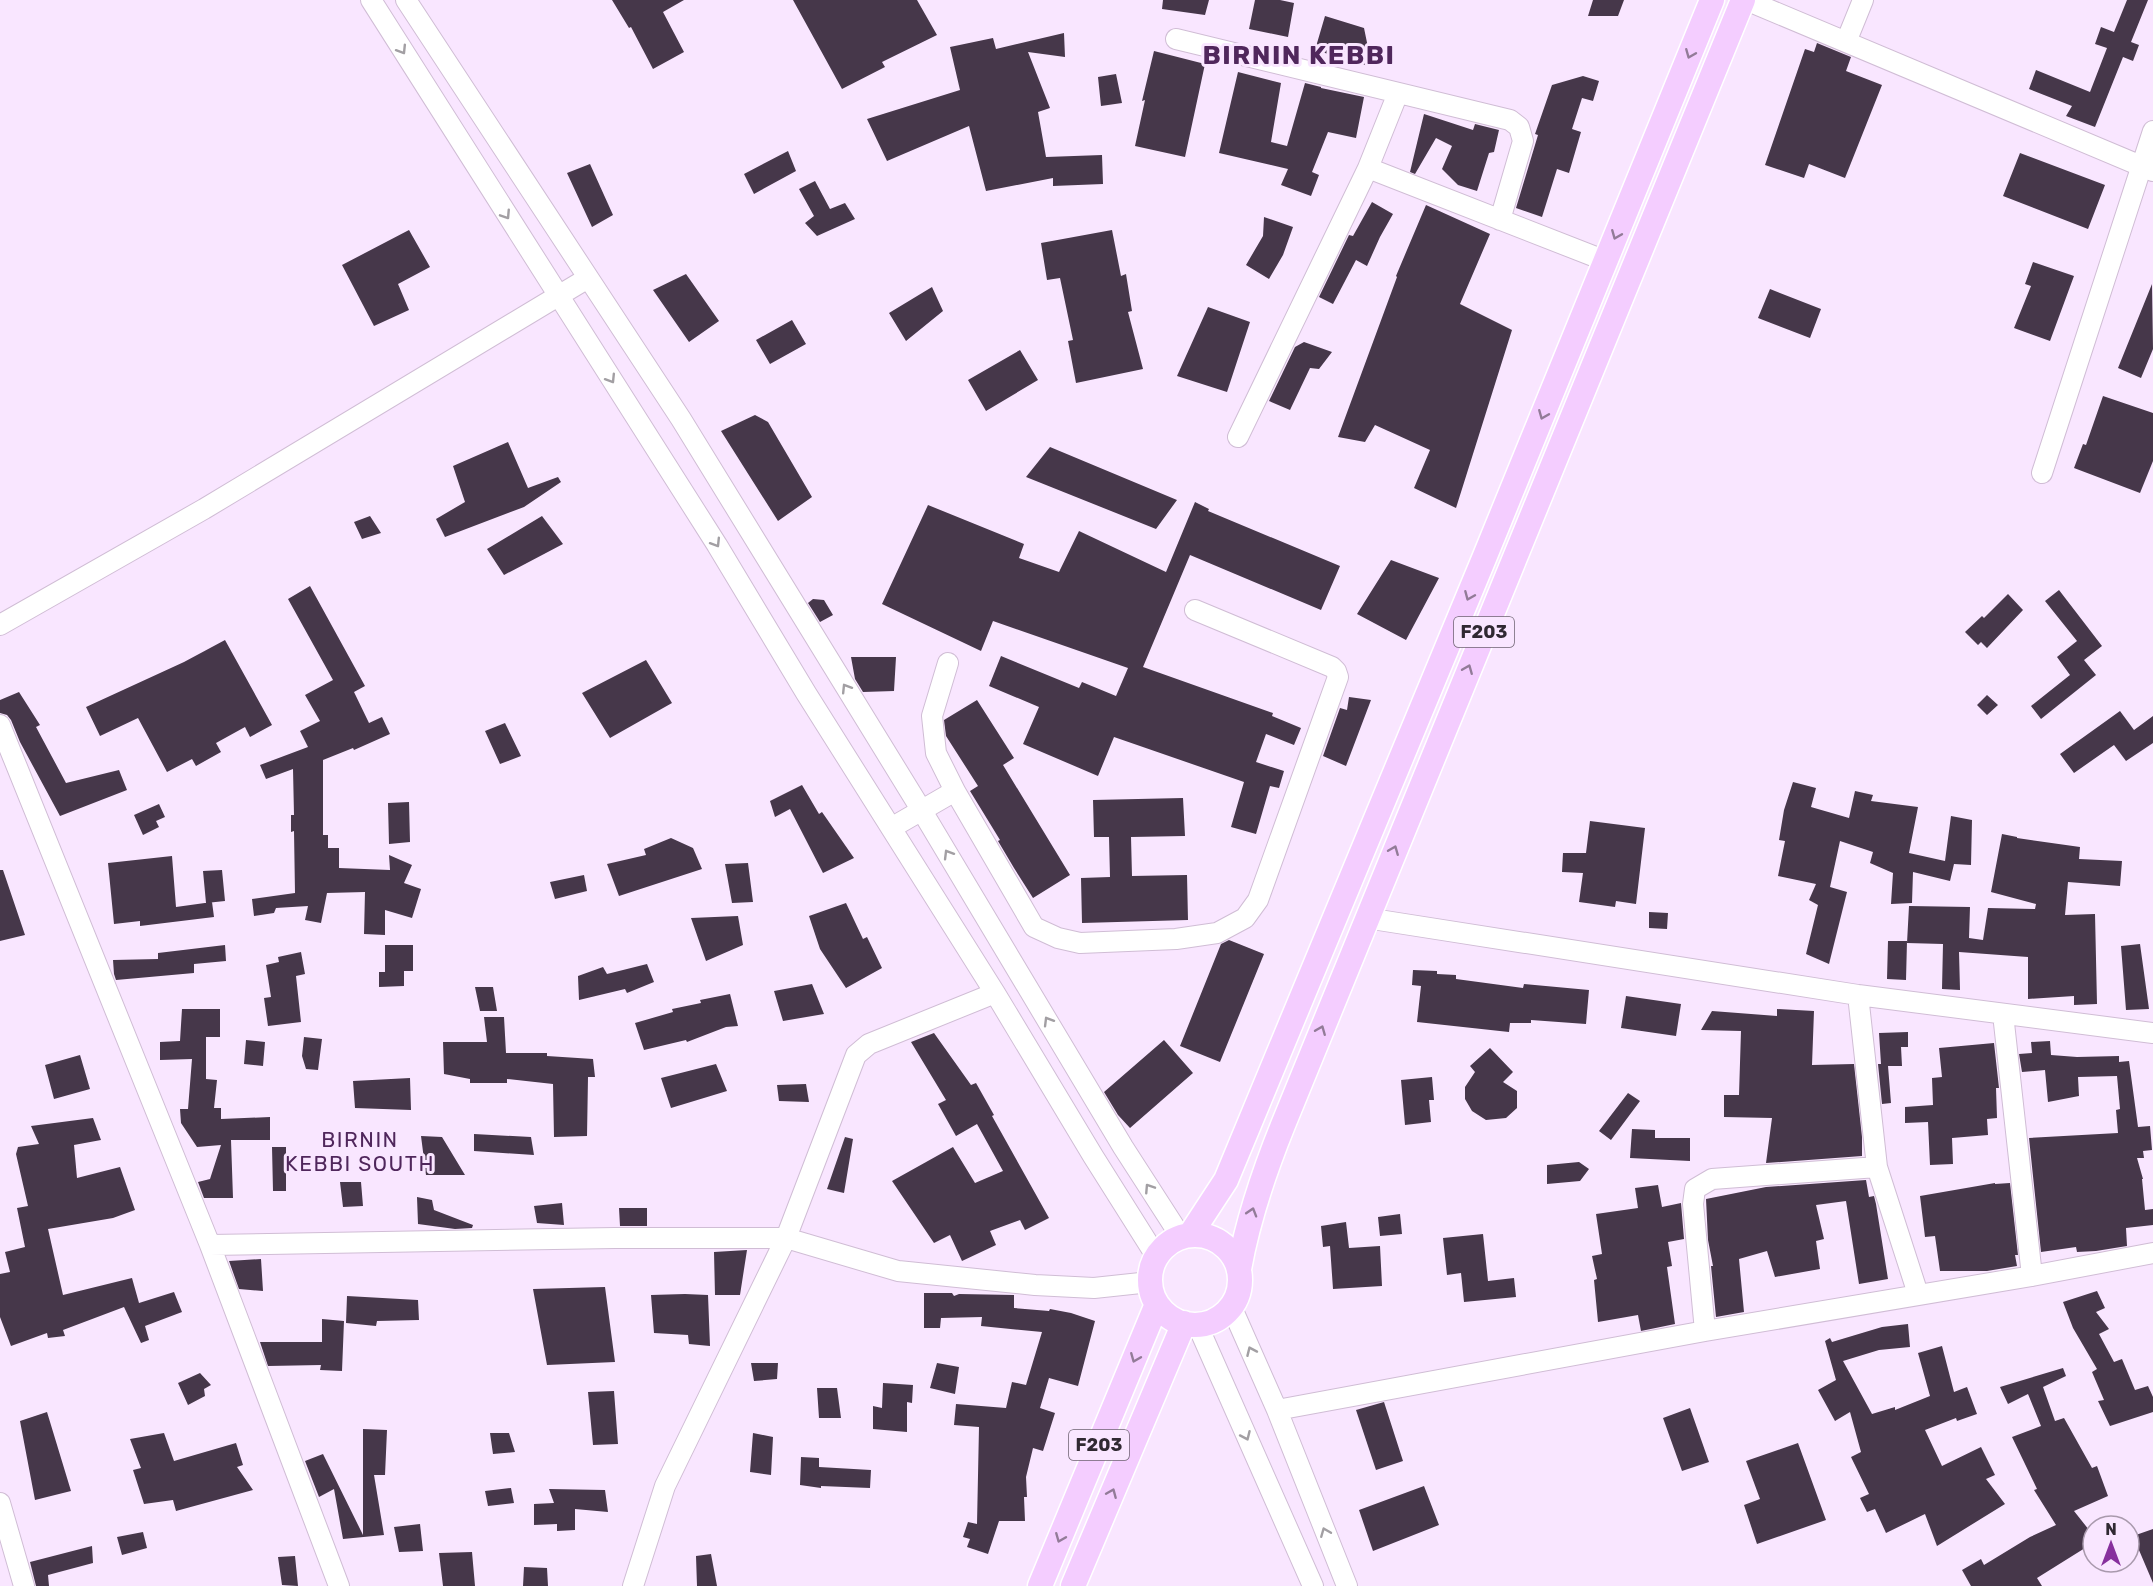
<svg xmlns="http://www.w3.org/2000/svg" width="2153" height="1586" font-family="Rubik,sans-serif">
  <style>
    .building { fill: #46374a }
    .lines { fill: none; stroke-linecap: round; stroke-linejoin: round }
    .minor-casing { stroke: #d0bdd5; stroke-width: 22 }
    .major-casing { stroke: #fff; stroke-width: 27 }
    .minor { stroke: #fff; stroke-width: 20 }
    .major { stroke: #f4cdff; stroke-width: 24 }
    .oneway { stroke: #a29fa3 }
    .oneway2 { stroke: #927b98 }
    .labels { text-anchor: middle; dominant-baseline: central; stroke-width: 6; stroke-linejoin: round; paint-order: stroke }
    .shield { fill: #f9e6ff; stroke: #6c6270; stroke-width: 1.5 }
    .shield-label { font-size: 18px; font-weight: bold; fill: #302932 }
    .neighbourhood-label { font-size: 21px; letter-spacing: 1.5px; fill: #50275c; stroke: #f9e6ff }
    .district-label { font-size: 26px; font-weight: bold; letter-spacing: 1.5px; fill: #50275c; stroke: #f9e6ff }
  </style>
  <rect width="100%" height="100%" fill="#f9e6ff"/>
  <path class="building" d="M612,0h72l-21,12 21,40 -31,17 -22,-42 -2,1z
    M793,0h124l20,35 -55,27 3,5 -43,22z
    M1163,0h46l-4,15 -43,-6z
    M1255,0h25l14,3 -6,34 -39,-8z
    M1593,0h31l-6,16h-30z
    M2127,0h21l-17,42 8,3 -6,16 -10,-4 -28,70 -29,-11 6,-10 -43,-17 7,-19 54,22 17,-44 -12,-4 6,-17 13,5z
    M1325,16l39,12 8,39 -57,-17z
    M1064,33l1,24 -37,-5 22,56 -12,4 8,45 56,-2 1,29 -50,2v-8l-67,13 -17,-65 -82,35 -20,-42 93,-29 -10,-43 43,-9 3,11z
    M1817,43l34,14 -5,14 36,14 -37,93 -36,-14 -5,14 -39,-13 40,-116 9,3z
    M1154,51l51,13 -20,93 -50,-11 10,-46 -3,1z
    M1238,72l43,11 -10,59 16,4 18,-63 16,4v1l43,9 -8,41 -28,-6 -16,40 7,3 -8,21 -30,-11 7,-16 -69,-16z
    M1116,74l6,29 -21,3 -3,-29z
    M1583,76l16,5 -6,20 -11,-3 -10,31 9,3 -12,41 -12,-4 -15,48 -26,-9 22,-73 -3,-1 17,-49z
    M1424,114l49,16 2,-6 24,6 -5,22 -5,1 -12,38 -19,-6 -16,-16 10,-23 -16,-8 -21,36 -5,-2z
    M788,151l8,20 -42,23 -10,-20z
    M2020,153l85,32 -17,44 -85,-33z
    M590,164l23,51 -21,12 -25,-54z
    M815,181l15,28 15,-6 10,16 -38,17 -12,-13 9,-7 -15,-27z
    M1372,202l21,12 -13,23 -13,29 -11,-6 -23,44 -14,-7 30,-62 4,1z
    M1426,205l64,29 -30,70 52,26 -56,178 -42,-20 16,-38 -55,-25 -10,17 -27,-5 59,-160 -1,-1z
    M1264,217l29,10 -10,28 -14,24 -23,-14 17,-29z
    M409,230l21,37 -32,17 11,26 -35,16 -32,-61z
    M1112,230l9,46 5,-2 6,37 -4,1 15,57 -67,14 -8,-42 5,-1 -13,-62 -13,2 -6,-37z
    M2033,262l41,14 -24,65 -36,-13 17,-42 -6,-2z
    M686,274l33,47 -30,21 -36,-52z
    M2152,284l1,65 -12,29 -23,-10z
    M932,287l11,24 -37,30 -17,-28z
    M1770,289l51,20 -11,29 -52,-20z
    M1208,307l42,15 -23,70 -50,-16z
    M792,320l14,24 -36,20 -14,-24z
    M1304,342l28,10 -13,17 -9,-1 -20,42 -21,-9 26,-54z
    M1020,350l18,30 -52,31 -18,-31z
    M2103,396l50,17v48l-13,32 -66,-25 9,-24 3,1z
    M755,415l13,7 44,75 -34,24 -57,-90z
    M508,442l20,46 30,-11 3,5 -37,25 -79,30 -9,-18 29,-17 -12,-36z
    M1050,447l127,53 -21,29 -130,-52z
    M1195,502l14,7 -1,2 132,55 -19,44 -131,-55 -47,112 130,46 -1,3 29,12 -7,17 -28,-11 -10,28 28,9 -5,17 -9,-2 -14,48 -25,-7 13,-45 -130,-45 -16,39 -75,-32 16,-37 -50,-21 12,-30 78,32 3,-6 34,14 12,-28 -135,-47 -12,30 -99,-47 46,-99 96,39 -5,14 40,14 20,-41 87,41z
    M370,516l11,17 -19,6 -8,-17z
    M542,516l21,28 -59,31 -17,-26z
    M1391,560l48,18 -33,62 -49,-26z
    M310,586l55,100 -11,6 15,31 13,-6 8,17 -36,16 -1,-2 -30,12v75h5v13h11v20l51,2 -1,-15 23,10 -8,18 17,6 -9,29 -27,-8v25l-21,-1 1,-42 -38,1 -6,30 -16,-3 3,-14 -32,2 -2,5 -20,3 -2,-17 43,-6 -1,-62 -3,1v-17h3l-1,-46 -27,10 -6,-14 48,-18 -8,-16 20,-10 -15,-26 28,-15 -45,-81z
    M2059,590l43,56 -18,14 12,15 -55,44 -10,-13 39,-31 -13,-18 20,-16 -32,-40z
    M2008,594l15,16 -36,38 -6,-6 -3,3 -13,-13 17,-16 2,2z
    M813,599l11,1 9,15 -13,7 -12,-19z
    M225,640l47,85 -22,12 -5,-10 -29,16 5,9 -25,14 -4,-7 -25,13 -29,-54 -38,18 -14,-29 98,-45z
    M851,657h45l-2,34 -31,1 -8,-13z
    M646,660l26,43 -62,35 -28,-45z
    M19,692l21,33 -4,2 30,56 53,-13 8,20 -67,26 -40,-74 -9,-22 -4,-5 -7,-2v-13z
    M1987,695l11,10 -11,10 -10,-10z
    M1349,697l22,3 -25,66 -23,-10 17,-48 7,2z
    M977,700l37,58 -11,7 67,110 -37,23 -19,-30 -16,-27 2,-1 -30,-49 8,-5 -32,-50 -2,-16z
    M2120,711l14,19 19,-14v27l-27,18 -12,-16 -40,28 -14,-19z
    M505,723l16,33 -21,8 -15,-33z
    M1793,782l23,6 -5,19 38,11 6,-27 18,4 -2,6 47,6 -9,46 36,8 6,-45 21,4 -1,45 -17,-1 -4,17 -37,-9 -1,31 -21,1 2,-31 -23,-10 3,-11 -33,-11 -10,46 17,5 -18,72 -23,-10 12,-49 -9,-5 7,-16 -38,-8 7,-35 -6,-1 5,-30z
    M802,785l17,29 3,-2 32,46 -31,15 -33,-64 -15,8 -5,-16z
    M1183,798l2,38 -54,1 1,39 55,-1 1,45 -106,3 -1,-45 29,-1 -1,-40h-15l-1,-37z
    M409,802l1,40 -21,2 -1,-41z
    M159,804l6,13 -9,4 3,6 -16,8 -9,-20z
    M1590,821l55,7 -9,76 -20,-3 -1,6 -36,-5 4,-29 -21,-1 1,-19h23z
    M2002,834l15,3v1l63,9 -1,12 43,2 -2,25 -52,-4 -3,33 30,-1 2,90 -23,1v-9l-46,3v-42l-69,-5 1,38 -18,-1 1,-45 -36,-1 2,-37 61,1 -1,31 14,2 5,-32 47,1 1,-5 -45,-12z
    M671,838l22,10 9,21 -83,27 -12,-32 39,-9 -2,-6z
    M172,856l4,51 36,-5 2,15 -74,9v-5l-26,3 -6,-61z
    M748,863l5,39 -21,1 -7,-39z
    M0,870h3l22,65 -25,6z
    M222,870l3,31 -19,2 -3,-32z
    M584,875l3,16 -32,8 -5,-17z
    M846,903l17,36 4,-2 15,31 -36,20 -26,-39 -11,-33z
    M1649,912l19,1 -1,16 -18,-1z
    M738,916l5,29 -37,16 -15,-43z
    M1229,940l35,14 -44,108 -40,-16 41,-102z
    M1888,941h19l-1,39 -19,-1z
    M2140,944l9,65 -23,1 -5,-64z
    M225,945l1,16 -32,3v9l-78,7 -2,-6 -1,-14 45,-1v-6z
    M385,945h28v26h-9v15l-25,1v-15h6z
    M301,952l4,22 -9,2 5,46 -33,4 -4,-28 7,-1 -5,-32 13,-3 -1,-5z
    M647,964l7,18 -27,11 -2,-4 -46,11 -1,-24 25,-9 4,7z
    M1413,970l24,1v3l19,1v4l67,9 1,-4 65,6 -3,34 -55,-4v3h-21l-1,9 -92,-10 4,-36 -9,-1z
    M812,984l12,30 -41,7 -9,-30z
    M475,987h18l4,24h-17z
    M730,994l8,32 -12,1 -39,15 -1,-2 -42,10 -9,-27 38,-11 -1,-3 29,-6 -1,-3z
    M1626,996l55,8 -5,32 -55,-8z
    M182,1009h38v28h-14v42l11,1 -3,28h7v11l49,-2v23h-39l2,58h-29l-6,-16 12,-3 11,-34 -24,2 -16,-24 -1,-14h8l4,-50 -32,1v-18l20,-1z
    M1777,1009l37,2 -2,54 42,-1 8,73v19l-96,7 6,-45 -48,-1v-22h15l2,-64 -40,-1 11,-19 65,5z
    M484,1017h20l2,36h41v3l46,3 2,18h-7l-1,59 -33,1 -1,-53 -46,-5v4h-37v-4l-26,-5 -1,-32h44z
    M1908,1032v15h-7l1,19h-14l3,37 -9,1 -4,-40h3l-2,-31z
    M934,1033l37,52 5,-2 18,32 -2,1 57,102 -24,12 -5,-10 -30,11 6,14 -34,16 -12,-26 -16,8 -42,-62 61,-34 22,36 28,-12 -26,-47 -21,12 -18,-32 8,-4 -35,-58z
    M304,1037l18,2 -4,31 -12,-1 -4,-13z
    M246,1040l19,2 -2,24 -19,-2z
    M1164,1040l29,33 -63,55 -12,-13 -14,-23z
    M2050,1041l1,14 26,2 42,-1v6l10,-1 9,66 12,-1 2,24 -9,1 1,7h-7l6,21h-1l3,31 8,-1v16l-27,3 1,18 -31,5 -19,1 -1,-5 -35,5 -12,-114 89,-5 -2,-23 4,-1 -3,-33 -39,1 1,19 -31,6 -3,-32 -23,2 -3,-18 13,-1 -1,-11z
    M1994,1043l5,45h-3l1,30 -10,1 1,16 -36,3 1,26 -23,1 -2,-43 -23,1v-16l28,-2 -1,-27 10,-1 -3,-29z
    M1490,1048l23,24 -10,10 14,9v17l-11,10 -20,2 -14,-9 -7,-12v-12l10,-15 -5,-6z
    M80,1055l10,34 -36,10 -9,-34z
    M716,1064l11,27 -56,17 -10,-30z
    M1432,1077l2,23h-5l2,22 -26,3 -4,-45z
    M410,1078l1,32 -56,-2 -2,-27z
    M806,1084l3,18 -30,-1 -2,-16z
    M1628,1093l12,8 -29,39 -12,-9z
    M93,1118l8,22 -27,5 3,33 43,-11 15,43 -22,8 -65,11 15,66 69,-17 7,25 35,-11 8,20 -37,14 4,14 -8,3 -17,-36 -61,23 2,6 -17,2 -1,-5 -36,13 -11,-29v-43l10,-2 -5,-20 20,-5 -8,-39 11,-2 -12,-52 2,-7 21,-3 -8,-18z
    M1632,1129l23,1v8h35v23l-60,-3z
    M474,1134l57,3 3,18 -60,-4z
    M421,1136l21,1 23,38h-39z
    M845,1137l8,2 -9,54 -17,-4z
    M272,1147h14v44h-13z
    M1579,1162l10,7 -9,12 -33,3v-19z
    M1866,1180l3,17 5,-1 2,8 12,75 -29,5 -13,-83 -30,4 8,34 -8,2 4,28 -45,8 -8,-26 -28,8 5,53 -28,5 -5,-51h2l-5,-26 -2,-41 60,-12z
    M340,1182h21l2,24 -20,1z
    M1995,1183v1l15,-1 8,72h-3l2,11 -30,5h-47l-5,-35 -10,1 -5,-41z
    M1658,1185l4,22 19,-4 3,36 -16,3 4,24 -5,1 8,57 -34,7 -3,-16 -40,7 -4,-42 3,-1 -5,-23 10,-2 -6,-40 42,-6 -3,-20z
    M417,1197l15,3 2,10 39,15 -1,3 -17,1 -37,-5z
    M562,1203l2,22 -27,-2 -3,-17z
    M619,1208h28v18h-27z
    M1400,1214l2,20 -22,2 -2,-19z
    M1346,1222l3,26 31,-2 2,40 -49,3 -3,-43 -7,1 -2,-21z
    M1483,1234l5,47 26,-3 2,19 -52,5 -3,-29 -14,2 -4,-37z
    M747,1250l-7,45h-25l-1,-43z
    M261,1259l2,32 -24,-2 -10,-28z
    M605,1287l10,75 -68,3 -14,-76z
    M2097,1291l8,17 -9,4 13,17 -10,5 15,28 8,-3 13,31 13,-4 5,11v15l-43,14 -12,-25 6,-1 -12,-28 5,-3 -24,-41 -10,-26z
    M924,1293h28l2,3 5,-2 55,1v13l35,3 1,-2 21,4 24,8 -17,65 -29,-8 -9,30 15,5 -12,38 -10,-3 -7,29 1,20h-3l1,24h-26l-11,33 -21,-7 3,-8 -7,-2 5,-15 9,2 2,-97 -25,-2 2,-21 50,4 6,-26 14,3 16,-53 -61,-6 1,-9 -41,1 -1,10h-16z
    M685,1294l23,1 2,51 -21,-2 -1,-9 -34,-2 -3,-38z
    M347,1296l71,4 1,20 -42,1 -1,5 -30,-3z
    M322,1319l22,2 -2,50 -22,-1 1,-5 -53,1 -8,-24h62z
    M1908,1324l2,23 -31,3 -36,11 29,53 23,-7v3l35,-14 -12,-43 24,-7 12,46 13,-5 10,27 -20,7 -1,-3 -31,12 17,36 39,-19 14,28 -9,4 19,25 -68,42 -12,-32 -39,19 -11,-24 -8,3 -7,-14 9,-4 -18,-37 10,-5 -11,-40 -15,9 -17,-31 18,-10 -11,-39 5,-3 2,4 50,-15z
    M751,1363h27l-1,16 -23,2z
    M937,1363l22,4 -4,27 -25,-6z
    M2063,1368l3,8 -23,11 12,34 9,-3 28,50 5,-2 11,30 -34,15 19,24v8l-56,35 5,8h-71l-9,-16 19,-11 3,6 46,-28 26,-12 -22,-35 3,-1 -25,-52 29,-11 -13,-32 -20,10 -8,-17z
    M200,1373l11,12 -7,4 1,7 -17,9 -10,-22z
    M883,1383l30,2 -1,18 -5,-1v30l-34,-3v-23l9,2z
    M817,1388h20l4,30h-22z
    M614,1391l4,53 -25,1 -5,-53z
    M1384,1402l19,59 -27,9 -20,-60z
    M1690,1408l19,54 -27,9 -19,-53z
    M47,1412l24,79 -36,9 -15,-79z
    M363,1429l24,1 -2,45h-11l10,60 -41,4 -9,-50 -15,8 -14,-36 18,-7 40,81z
    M164,1433l10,28 62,-18 7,22 -6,2 16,23 -77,21 -3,-11 -29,4 -11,-34 8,-2 -11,-29z
    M490,1433h19l6,19 -22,2z
    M753,1433l20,4 -2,38 -21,-3z
    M1798,1443l28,77 -69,24 -13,-39 16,-6 -14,-38z
    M801,1457l18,1v9l52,3 -1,18 -49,-2v2l-21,-3z
    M1424,1486l15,39 -66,26 -14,-41z
    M511,1488l3,15 -26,3 -3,-15z
    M549,1489l56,1 3,22 -33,-3v21l-18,1v-7l-23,1v-21l20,-1z
    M420,1524l3,27 -24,1 -5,-25z
    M2153,1529v54l-20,-47z
    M143,1532l4,16 -25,7 -5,-18z
    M92,1546l1,17 -45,12 1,11h-13l-6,-24z
    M472,1552l3,34h-32l-4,-33z
    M711,1554l6,32h-20l-1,-30z
    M295,1556l3,30 -16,-1 -4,-28z
    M524,1567l23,1 1,18h-25z"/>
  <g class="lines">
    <defs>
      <path id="minor" d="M371,0l346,545 89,148 189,300 98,163 63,100
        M406,0l275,419 241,392 201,336 58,90
        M1746,0l407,171
        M1176,39l334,81 9,7 4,14 -23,79
        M1846,42l17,-42
        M1368,168l30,-75
        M1238,437l130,-269 238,93
        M2042,473l111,-342
        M0,625l204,-116 384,-231
        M948,663l-16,53 4,37 19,38
        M0,725l210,520 129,341
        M891,828l64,-37 79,136 24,11 22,5 96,-4 41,-6 28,-15 13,-18 80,-223 -2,-6 -4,-4 -137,-57
        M1366,918l492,77 295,38
        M1858,995l19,172 41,127
        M2003,1014l29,262
        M210,1245l405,-7h171l112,33 137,14 59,3 56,-6
        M1231,1306l46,104 70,176
        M1197,1324l116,262
        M1705,1331l-12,-127 2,-15 17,-10 165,-12
        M1277,1410l428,-79 327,-55 121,-23
        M0,1503l24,83
        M633,1586l32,-100 121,-248 70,-183 13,-11 126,-51"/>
      <path id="major" d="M1190,1235l36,-55 259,-624 227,-556
        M1150 1280a45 45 0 1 1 90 0a45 45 0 1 1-90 0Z
        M1239,1269c9,-50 25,-97 44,-144l460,-1125
        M1040,1586l117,-282
        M1073,1586l111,-263"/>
    </defs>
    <use href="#minor" class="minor-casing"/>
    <use href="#major" class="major-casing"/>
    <use href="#minor" class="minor"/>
    <use href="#major" class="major"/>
  </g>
  <defs><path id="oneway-chevron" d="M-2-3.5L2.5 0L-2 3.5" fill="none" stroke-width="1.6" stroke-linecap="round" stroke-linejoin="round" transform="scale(1.5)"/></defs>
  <g class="oneway">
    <use href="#oneway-chevron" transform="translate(402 50) rotate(58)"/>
    <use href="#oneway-chevron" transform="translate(506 215) rotate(57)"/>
    <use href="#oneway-chevron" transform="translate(611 379) rotate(58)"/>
    <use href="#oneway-chevron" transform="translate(716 543) rotate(58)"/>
    <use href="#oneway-chevron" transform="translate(846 688) rotate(-122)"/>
    <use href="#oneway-chevron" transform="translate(948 854) rotate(-121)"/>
    <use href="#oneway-chevron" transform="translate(1048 1021) rotate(-121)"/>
    <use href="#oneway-chevron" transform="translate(1149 1188) rotate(-123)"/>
    <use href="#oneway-chevron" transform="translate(1251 1351) rotate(-114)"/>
    <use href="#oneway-chevron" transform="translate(1246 1436) rotate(66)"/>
    <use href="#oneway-chevron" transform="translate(1325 1532) rotate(-112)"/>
  </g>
  <g class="oneway2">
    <use href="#oneway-chevron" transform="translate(1690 54) rotate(112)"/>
    <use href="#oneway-chevron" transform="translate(1616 235) rotate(112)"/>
    <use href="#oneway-chevron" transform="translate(1543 415) rotate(112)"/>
    <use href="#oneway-chevron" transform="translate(1469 596) rotate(113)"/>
    <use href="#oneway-chevron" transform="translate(1468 669) rotate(-68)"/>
    <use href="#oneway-chevron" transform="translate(1394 850) rotate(-68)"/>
    <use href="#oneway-chevron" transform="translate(1321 1030) rotate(-68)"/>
    <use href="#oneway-chevron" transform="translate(1252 1212) rotate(-73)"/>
    <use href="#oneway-chevron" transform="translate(1135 1358) rotate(112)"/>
    <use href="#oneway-chevron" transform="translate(1112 1493) rotate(-67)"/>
    <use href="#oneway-chevron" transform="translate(1060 1538) rotate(112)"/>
  </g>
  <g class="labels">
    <g class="shield">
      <rect x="1454" y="617" width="60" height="30" rx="4.5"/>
      <rect x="1069" y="1430" width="60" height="30" rx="4.5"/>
    </g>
    <g class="shield-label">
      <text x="1484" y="632">F203</text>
      <text x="1099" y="1445">F203</text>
    </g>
    <g class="neighbourhood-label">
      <text x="360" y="1139">BIRNIN<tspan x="360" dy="24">KEBBI SOUTH</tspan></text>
    </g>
    <g class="district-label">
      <text x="1299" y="55">BIRNIN KEBBI</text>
    </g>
  </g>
  <g transform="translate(2111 1544)"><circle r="28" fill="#f9e6ff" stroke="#a99aad" stroke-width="1.5"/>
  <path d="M0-4.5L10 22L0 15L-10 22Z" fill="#87309d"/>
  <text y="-9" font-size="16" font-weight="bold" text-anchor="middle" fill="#302932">N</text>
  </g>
</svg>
